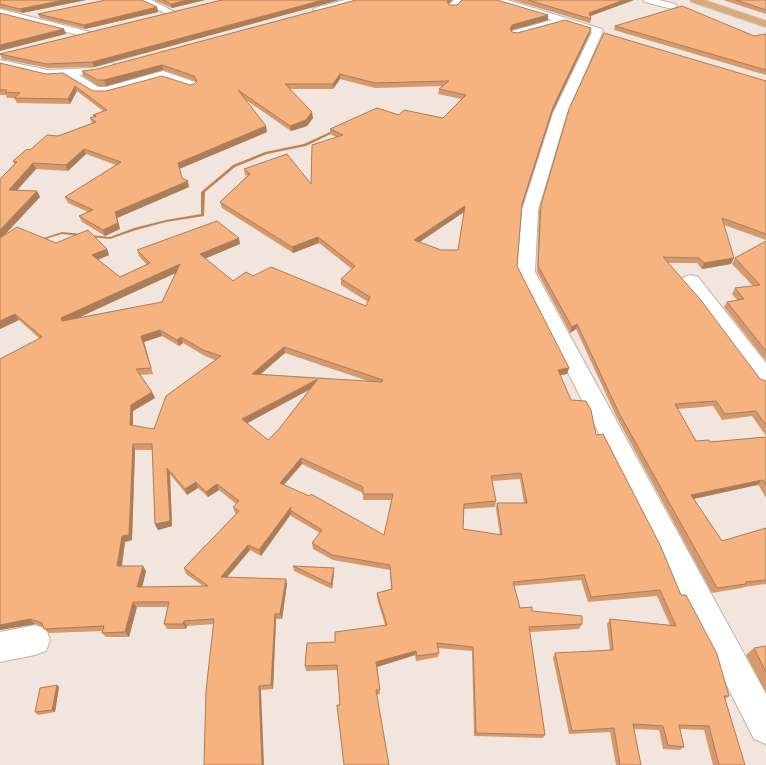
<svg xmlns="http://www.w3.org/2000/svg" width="766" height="765" font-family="Rubik,sans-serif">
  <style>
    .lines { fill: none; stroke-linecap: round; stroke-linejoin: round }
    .stream { fill: #c28250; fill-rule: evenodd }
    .minor-casing { stroke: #bdb2aa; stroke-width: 2 }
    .major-casing { stroke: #c6c5c4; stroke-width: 2 }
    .minor { fill: #fff; fill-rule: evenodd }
    .major { fill: #dea976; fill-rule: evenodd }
    .wall { fill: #d4996d; fill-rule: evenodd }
    .shaded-wall { fill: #ac7d59 }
    .building { fill: #f6b27f; stroke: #ac7d59; fill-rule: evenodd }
  </style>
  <rect width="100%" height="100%" fill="#f1e5dd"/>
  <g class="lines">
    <path class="stream" d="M334,130l3,1 -31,15 -39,8 -32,13 -30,25 -1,24 -38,6 -30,8 -26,9 -20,-2 -2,-1 2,-1 20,2 24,-9 32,-8 35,-6v-22l32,-27 32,-13 39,-8z
      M62,232l20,2 2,1 -2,1 -20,-2 -23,7 -2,-1z"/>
    <defs>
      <path id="minor" d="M138,0h13l26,13 -2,2h-6z
        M345,0h16l-2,2 -41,11 -5,-3 2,-2z
        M454,0h11l-9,8h-6l-2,-2z
        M492,0h15l95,29 1,2 -36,82 -29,97 -3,62 231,422v50l-12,-5 -237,-467 5,-62 31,-97 39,-81 -29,-8 -47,12 -4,-1 -1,-2 1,-2 40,-11 -58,-18z
        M643,0h16l16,4 2,2 -5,3 -27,-7z
        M0,9l90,23 1,2 -5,3 -86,-22z
        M0,60l48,10 45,-2 18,-5 4,1 2,2 -2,2 -21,7h-15l19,12h8l57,-16 32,11 2,3 -6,4 -28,-10 -56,16h-12l-30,-19 -17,2 -48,-12z
        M691,275l7,2 68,86v23l-8,-2 -74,-99 -2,-4 2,-4z
        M35,625l11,4 4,11 -4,11 -11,4 -35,7v-30z"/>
      <path id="major" d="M690,0h14l62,21v6l-74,-25z"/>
    </defs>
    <use href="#minor" class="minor-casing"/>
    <use href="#major" class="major-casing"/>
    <use href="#minor" class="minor"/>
    <use href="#major" class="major"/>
  </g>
  <path class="wall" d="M0,0h86l-64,13 -22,-5z
    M154,0h51l-33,8z
    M222,0h117l-245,67 -46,1 -46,-9 -2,-5z
    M356,0h96l-3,3v2l99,10v5l-36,10h-1l1,2 5,1 74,-5 -1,5 -38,80 -31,94 -4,59 52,102 -2,6 -7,1 11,25 25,35 85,160 48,101 -4,3 20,66h-32l-9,-35 -24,-1 4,18 -4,3 -17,-1 -4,-19 -25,-1 7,36h-25l-6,-33 -41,2 -16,-76 2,-5 55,-2 -3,-27 3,-5 60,6 -13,-29 -69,6 -7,-22 -67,6 6,22 62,16 -3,5 -49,3 15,103 -2,3 -69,-2 -2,-85 -34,-3 1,5 -1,4 -22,4 -1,-6 -38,12 3,27 -40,11 -2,-35 -32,1 -1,-5 30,-24 50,-17 -8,-27v-5l14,-4 -1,-19 -57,-10 -20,-11 -1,-6 8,-10 -29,-17v-2l-30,42 -11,-6 -23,27 60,7 -5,35h-6l-3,70 -12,1 -47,-66 -27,2 -1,3h-19l-3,-5 4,-17h-31l-8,30h-23l-4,-4 1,-2 -54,2 -5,-4 -1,-2 -8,-3 -35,6 39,-292 -20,-18 -19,9v-150l14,-15 -1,-3 17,-11 28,-14 34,-13 -2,-5 4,-1 -1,-2 10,-4 -26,-20 -7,13 -53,-1 -3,-5h1h-8l-1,-3h-6v-32l93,28h13l84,-6 4,-1 2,-2 -1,-1 -32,-11 -57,16h-8l-15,-10 -1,-5 15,-2zM340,79l35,9 67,-2 -3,3 -1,5 23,5 -18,19 -44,-3 -69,14v5l6,3 -25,47 -67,-15 1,6 2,1 -27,26 2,6 71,45 26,-10 33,26 -11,10v6l27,17 -2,4 -113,-30 -20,5 -28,-23 35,-14 -103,6 2,6 8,9 -27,12 -22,-17 11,-5 -2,-6 -51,-6 -52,-8 36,-38 -3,-6 -20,-1 19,-21 32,2 18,-17 30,11 -51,32 3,6 20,9 -9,4 3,6 23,14 15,-7 -3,-11 72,-31 -7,-9 -3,-9 88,-37 -21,-32 45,31 16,-5 6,-8 -23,-29h43zM464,212l-6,38h-17l-22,-8zM176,273l-14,29 -84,16 29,-14zM162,336l17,10 4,-3 22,13 10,4 -61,69 -21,-3v-15l22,-13 -3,-6 -12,-17 13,-1 -9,-32zM285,353l86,29 -111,-8zM309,390l-30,39 -11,11 -21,-17zM135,450h18l2,74 3,6 14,-4 -2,-52 17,21 11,-7 10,9 11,-7 17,14 -3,3 2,6 1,1 -52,54 2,6 17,12 -61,1 4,-16 -24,-5 3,-24 7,-2zM302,464l61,29v7h29l-8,35 -100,-50zM520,479l4,24h-27l-1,6 4,26 -37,-6 1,-20 31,-2 1,-6 -4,-20z
    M512,0h122l-44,16 1,3 -1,4z
    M723,0h43v14z
    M157,7l1,5 -73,17 -45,-11 -2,-4z
    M615,26l139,10 12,-2v41l-152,-45z
    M766,81v159l-42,-15 7,39 -29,5 -5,-6h-29l92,116 6,2v55l-14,-20 -30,4 -9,-14 -35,3 18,32 14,1 56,-5v61l-7,-12 -2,-1 -63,14 28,42 44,-13v56l-22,3 -2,1 -30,5 -95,-175 -41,-89 -6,4 -33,-61 2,-62 2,-5z
    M766,241v120l-42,-54 3,-5 10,-2 -5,-6 3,-6 18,-2 -21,-22 3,-6z
    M293,566l41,7 -2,16 -38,-18z
    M766,646v47l-20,-38 8,-7z
    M57,685l2,2 -4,25 -17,3 -3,-3z"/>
  <path class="shaded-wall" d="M64,0h22l-64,13 -2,-4z
    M187,0h18l-33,8 -1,-4z
    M323,0h16l-245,67 -2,-5z
    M448,0h4l-5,5v-4z
    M624,0h10l-46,17 1,-4z
    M157,7l1,5 -73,17 -1,-4z
    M548,15v5l-36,10 -2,4v-5l2,-4z
    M591,28l-1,5 -38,80 -31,97 1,-6 31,-97z
    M64,29l2,5 -66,17v-6z
    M162,65l1,5 -57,16 -2,-6z
    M340,74v5l-7,10v-5z
    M75,86l2,5 -7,13 -2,-5z
    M312,112l1,6 -6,8 -16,5 -1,-5z
    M266,126l1,6 -88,37 -1,-6z
    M84,149l2,5 -18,17 -2,-6z
    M33,163l3,6 -24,27 -3,-6z
    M188,181l1,6 -72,31 3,11 -15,7 -2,-6 12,-18z
    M37,191l3,6 -40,43v-10z
    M465,206l-1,6 -50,34v-6z
    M318,237l1,6 -26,10 -1,-6z
    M239,238l1,6 -38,16 -2,-6z
    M107,249l2,6 -15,6 -2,-6z
    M734,258l-3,6 -29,5 2,-6z
    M180,264l2,6 -117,54 -3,-3 -1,-3z
    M15,314l4,6 -19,9v-8z
    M577,324l-1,5 -6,4 2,-6z
    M160,330l2,6 -18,6 9,32 -12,-38z
    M181,337l2,6 -4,3 -2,-6z
    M284,347l1,6 -31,27 -2,-6z
    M569,368l-2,6 -11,2 2,-6z
    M318,379v6l-74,40 -2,-6z
    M152,392l3,6 -22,13v20l-3,-6 1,-20z
    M133,444l2,6 -3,90 -7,2 -4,29 -4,-5z
    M301,458l1,6 -21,24 -1,-5z
    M167,468l3,6 2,52 -14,4 -3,-6z
    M762,480l-5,5 -69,15 3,-5z
    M196,482l2,6 -11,7 -2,-6z
    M217,484l2,6 -11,7 -2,-5z
    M291,507l-1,3 1,4 -30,42 -2,-6z
    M248,545l2,5 -27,32 -2,-5z
    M143,566l3,5 -5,21 -4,-5z
    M334,568v5l-2,16 -1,-5z
    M286,579l1,5 -5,35 -2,-5z
    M133,602l4,5 -8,30 -4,-5z
    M275,614l1,5 -3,70 -2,-4z
    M30,619l5,5 -35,6v-5z
    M184,621l3,5 -1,3 -3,-5z
    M416,651l-1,4 -38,12 -1,-5z
    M57,685l2,2 -4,25 -3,-2z
    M259,686l2,4 3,75h-2z"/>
  <path class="building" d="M0,0h64l-44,9 -20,-5z
    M106,0h36l15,7 -73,18 -46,-11z
    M163,0h24l-16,4z
    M222,0h101l-231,62 -46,2 -46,-10z
    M356,0h92l-1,1 2,4h8l5,-5h35l51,15 -36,10 -2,4 2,3 5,1 48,-13 26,8 -38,79 -31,97 -5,62 52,102 -11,2 13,30 15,1 5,9 5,25 7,-1 57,111 21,50h5l31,59 12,42h-5l21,69h-26l-10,-39 -30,-1 5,22 -16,-2 -5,-19 -30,-2 8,41h-21l-6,-37 -42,3 -17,-78 58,-3 -3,-31 66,7 -16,-36 -69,7 -7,-22 -71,7 7,26 12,-1v4l50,5v8l-53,3 16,108 -69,-2 -3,-86 -36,-4 2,10 -22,3 -1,-5 -40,11 4,28h-4l13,75h-45l-7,-60h3l-3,-40 -32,1 2,-23 28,-1v-10l52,-7 -10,-32 15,-4 -2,-24 -58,-10 -20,-12 10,-13 -32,-20 1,-3 -32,43 -11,-5 -27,32 65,2 -6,35h-5l-4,71 -12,1 3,79h-58l2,-74 8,-72 -30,2 -1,3h-19l5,-22h-36l-8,30 -23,1 2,-7 -60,3 -2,-6 -12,-4 -30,6v-266l42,-22 -27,-23 -15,7v-83l17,-11 39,16 32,-13 19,19 -15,6 28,22 30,-14 -13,-13 80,-29 22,17 -39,16 33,27 13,-9 7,4 18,-9 95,39 4,-9 -29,-18 14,-13 -37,-29 -26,10 -72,-45 30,-28 -6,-5 43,-15 24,30 1,-39 31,-10 -13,-6 47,-21 22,7 5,-5 39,8 23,-23 -27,-6 10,-8 -74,2 -35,-9 -7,10h-48l27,28 -6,8 -16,6 -52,-36 28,36 -88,37 4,15 6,3 -73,31 3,11 -15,7 -24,-14 14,-6 -28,-13 56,-35 -37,-13 -18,16 -33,-2 -24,27 28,1 -37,39v-51l17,-17 -4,-1 14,-12 3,1 17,-15 11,1 38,-14 -6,-4 6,-2 -3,-1 14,-5 -32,-24 -7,13 -54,-1 6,-5 -15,-1 2,-2h-7v-27l46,11 17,-1 30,18h13l56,-15 28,9 4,-1 3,-3 -3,-5 -32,-11 -58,15h-7l-15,-9 15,-2zM465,206l-7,44h-17l-27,-10zM180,264l-18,38 -100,19 -1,-3zM160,330l17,10 4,-3 22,13 18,6 -55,40 -12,33 -24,-4 1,-20 21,-13 -16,-23 15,-1 -10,-32zM284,347l99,33 -1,2 -130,-8zM318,379l-39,50 -11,11 -26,-21zM133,444h19l3,80 15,-3 -3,-53 18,21 11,-7 10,10 11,-8 22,17 -6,6 6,4 -55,57 24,18 -71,1 6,-21h-26l5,-30 7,-1zM301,458l62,29v7h30l-9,41 -73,-41 -2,2 -29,-13zM521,473l6,30h-30l5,32 -39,-6 1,-25 32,-3 -5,-25z
    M528,0h96l-35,13 2,6z
    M736,0h30v10z
    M682,6l72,30 12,-2v36l-151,-44z
    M0,13l64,16 -64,16z
    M604,33l162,48v153l-44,-16 12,40 -30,5 -5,-5 -36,-1 37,42 60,80 6,2v44l-10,-14 -31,3 -9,-13 -41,3 21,37 13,-1 1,2 56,-5v48l-2,-4 -2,-1 -71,15 31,46 44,-13v52l-20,2v2l-29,4 -98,-175 -42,-89 -5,3 -34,-61 3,-61 28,-96z
    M766,241v110l-39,-49 17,-3 -9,-11 25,-3 -25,-27z
    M293,566l41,2 -3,16z
    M766,646v26l-12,-24z
    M57,685l-5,25 -17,2 5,-24z"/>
</svg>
